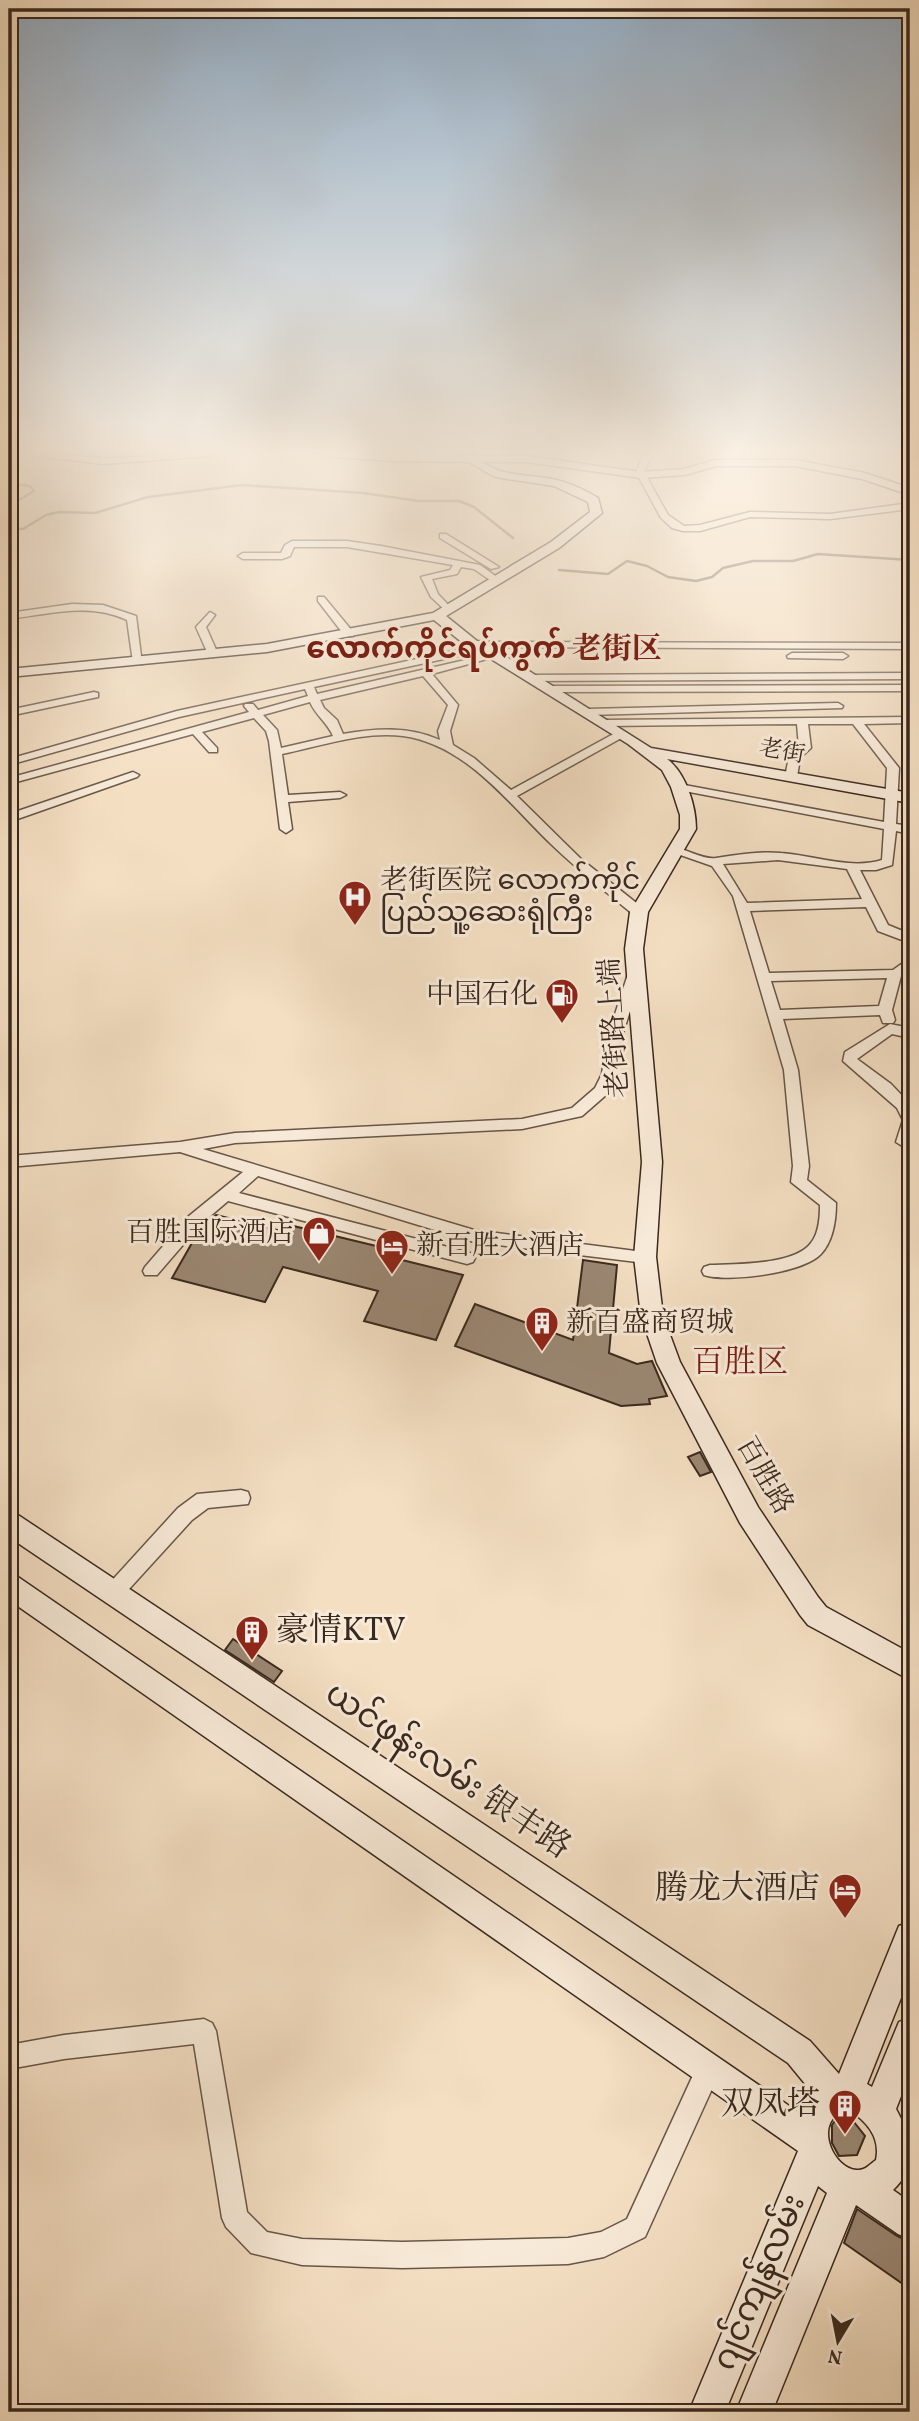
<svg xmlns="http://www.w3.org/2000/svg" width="919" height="2421" font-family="Vollkorn,'Noto Serif SC','Noto Sans Myanmar',serif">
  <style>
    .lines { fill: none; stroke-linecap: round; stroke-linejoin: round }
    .stream { stroke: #847160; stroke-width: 2.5 }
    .building { fill: #9b8874; stroke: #3a291f; stroke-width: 2 }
    .street-casing { stroke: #685648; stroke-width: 3 }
    .secondary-casing { stroke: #3a291f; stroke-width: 3 }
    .street { fill: #f8ead8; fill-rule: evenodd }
    .secondary { fill: #f8ead8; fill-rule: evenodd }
    .labels { text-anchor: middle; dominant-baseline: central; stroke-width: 6; stroke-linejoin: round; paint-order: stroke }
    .far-street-label { font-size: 23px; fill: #3a291f; stroke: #f8ead8 }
    .poi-label { font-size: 28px; fill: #3a291f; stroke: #f8ead8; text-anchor: start }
    .street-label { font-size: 28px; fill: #3a291f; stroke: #f8ead8 }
    .far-district-label { font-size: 30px; font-weight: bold; fill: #7a1f14; stroke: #f8ead8 }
    .quarter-label { font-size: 32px; fill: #7a1f14; stroke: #f8ead8 }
    .near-poi-label { font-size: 33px; fill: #3a291f; stroke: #f8ead8; text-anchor: end }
    .near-street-label { font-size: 33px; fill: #3a291f; stroke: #f8ead8 }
  </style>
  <rect width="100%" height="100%" fill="#f4dfc3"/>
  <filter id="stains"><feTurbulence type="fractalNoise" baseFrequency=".00286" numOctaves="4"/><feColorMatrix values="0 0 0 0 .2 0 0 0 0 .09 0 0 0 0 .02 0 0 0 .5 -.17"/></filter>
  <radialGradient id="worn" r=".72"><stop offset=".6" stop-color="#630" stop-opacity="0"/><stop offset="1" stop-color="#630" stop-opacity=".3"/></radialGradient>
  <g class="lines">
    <path class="stream" d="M9,484l21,2 4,5 -25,15
      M9,528l14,1 23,-14 13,-3 36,1 53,-16 94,-12 121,8 56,8h40l15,6 39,31
      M559,570l49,4 19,-13 20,5 21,11 28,4 16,-4 11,-9 30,-7h40l25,-7 92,6"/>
  </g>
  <path class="building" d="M216,1215l65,16 4,-7 116,28 -3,7 65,16 -27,65 -72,-19 14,-30 -95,-24 -18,35 -93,-24 28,-49z
    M583,1260l34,5 -8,88 28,11 15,-3 15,35 -18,3 1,5 -29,2 -166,-60 20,-42 98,36z
    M700,1452l11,20 -11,4 -12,-19z
    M233,1639l49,32 -8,11 -49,-32z
    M850,2117l15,19 -8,19 -18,1 -7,-13v-18l5,-7z
    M857,2209l40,27 13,6v47l-66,-46z"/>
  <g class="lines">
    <defs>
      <path id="street" d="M648,453h9l-7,6 -6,13 24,43 16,11 16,-1 50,-13 80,2 80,-11v6l-80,10 -80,-2 -50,14h-17l-11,-3 -11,-10 -25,-46 6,-14z
        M440,534h6l53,33 -8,2 -51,-31z
        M292,541h55l34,5 99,19 21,15 -8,2 -19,-13 -13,-2 -4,7 -25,5 6,15 14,15 -5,3 -16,-15 -10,-20 29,-7 3,-5 -106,-18h-53l-4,9 -8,3h-39l-5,-3 5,-3h38l4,-8z
        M318,597h6l29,35v4h-8l-27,-35z
        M72,604l31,1 33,11 6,48 -9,-2 -6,-42c-38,-18 -78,-6 -118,-1v-6z
        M210,612l5,3 -9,12 12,27 -5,3 -5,-3 -12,-27z
        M492,642l418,1v6l-422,-2v-4z
        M472,647l4,1v4l-162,35 3,7 170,-39v4l-55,15 26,31 -8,26 3,14 21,13 37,32 106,-58h8v4l-108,60 64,63 63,50v6h-10c-28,-23 -56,-45 -82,-70 -43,-41 -85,-100 -149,-109 -41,-5 -81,10 -121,18l6,41 52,-3 6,3 -6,3 -52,4 4,27 -6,4 -6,-4 -11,-88 -3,-10 -12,-13 -52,14 15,16v4h-8l-16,-18 -184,50v-6l240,-66 -5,-6 1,-2h8l5,6 50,-14 -3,-7 -126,28 -170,48v-6l168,-48zM423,676l25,29 -10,26 2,9c-31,-14 -64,-12 -97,-6l-6,-14 -13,-12 -4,-8zM310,702c6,14 17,20 23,34l-52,12 -4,-18 -14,-15z
        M792,653h51l5,3 -5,3 -55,-1 -1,-2z
        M910,673v6l-379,2 -5,-3 5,-3z
        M910,685v6l-360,1 -5,-3 5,-3z
        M94,692l4,1v4l-89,19v-6z
        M838,703l5,3 -1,2 -255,7 -5,-3 5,-3z
        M910,717v6l-46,1 35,44 -3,56 14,2v8l-14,-3 -4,34 -16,5h-16l28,55 22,9v9l-32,-12 -12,-24 -116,4 19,62 124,-3 17,-12v14l-9,4 -9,34 3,10 -2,3h-10l-3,-8 -97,4 15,51 11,96 -2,14 29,23c0,17 -3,38 -15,51 -18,19 -93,29 -117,21l-2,-4 2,-4 6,-2c26,-1 85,0 101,-22 8,-10 9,-25 9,-38l-29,-23 2,-16 -9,-96 -51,-174 -21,-30 -43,-15 6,-4c12,3 30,13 41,11 21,-3 43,-7 65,-5 31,2 70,17 101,7l2,-31 -205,-39 -6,-3 6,-3 205,38 3,-54 -34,-44h-45l3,24 -11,10 -3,19 -6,3 -6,-3 4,-20 10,-10 -2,-23 -193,2 -5,-3 5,-3zM778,860l69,9 15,30 -115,4 -24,-39zM887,978l-8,28 -99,4 -9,-29z
        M133,772l6,3 -2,2 -128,45v-8z
        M635,970l7,4 -22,68 -4,32 -10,21 -24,21 -60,13 -287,14 -32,6 271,81 177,23 2,4 -2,4 -6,2 -171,-21 -216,-66 -19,17 228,59 6,2 2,4 -2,4 -6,2 -239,-63 -27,23 -44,51h-12l-2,-4 2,-4 44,-51 54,-44 -63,-20 -171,15v-11l171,-14 55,-9 287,-14 50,-11 23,-20 7,-14 4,-32 22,-68z
        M890,1024l20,4v10l-18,-4 -35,25 34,25 19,20v40l-6,3 -8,-5 7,-22 -6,-12 -54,-47 2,-9z
        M241,1490l7,2 2,6 -2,6 -40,4 -16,12 -72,79 -7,3 -7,-3 -3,-6 3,-6 72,-79 19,-14z
        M204,2019l8,4 4,8 31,181 20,20 35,7 100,3 166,-4 33,-6 26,-13 73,-159 9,-3 9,3 3,9 -76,168 -41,20 -36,7 -166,4 -100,-3 -51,-12 -25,-26 -4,-9 -28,-174 -130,15 -55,10v-24l55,-10z"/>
      <path id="secondary" d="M31,453c24,-1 47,4 71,5 38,1 76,-7 115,-5l-6,3 -108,8 -66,-8z
        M318,453l208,3 115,16 43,-3 31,-9h80l70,13 45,15v7l-48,-16 -67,-13h-79l-31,9 -44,3 -115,-16h-44c21,15 45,12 70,17 16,3 31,10 46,19l4,15 -43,35 -113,68 31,25 20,1 7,9 -2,3 149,94 259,45v10l-243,-44c19,14 29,47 29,70l-48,83 -5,37 19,213 -6,95 7,59 17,46 78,145 60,90 8,10 84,46v27l-102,-55 -8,-10 -60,-92 -83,-160 -16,-47 -7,-59 8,-95 -17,-213 5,-37 50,-83v-14l-9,-28 -9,-17 -34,-26 -137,-85 -20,-1 -6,-8 3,-3 -34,-27 -167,32 -258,25v-8l258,-25 166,-31 118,-71 39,-30 -2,-10 -34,-16 -59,-9 -26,-15 -76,-1 -69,-5z
        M9,1512l9,3 792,526 29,33 60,-148 11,-4v53l-43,109 5,3 27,-65 11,-5v56l-14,36c15,27 22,58 -3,81l17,12v37l-12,-5 -42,-29 -84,207h-36l91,-219 -9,-7 -93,226h-36l109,-261 -789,-551v-27l9,4 780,535 13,-21 -23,-28 -779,-526zM847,2109c19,11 34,28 29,51 -6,4 -11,11 -19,10 -24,-1 -46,-49 -10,-61z"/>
    </defs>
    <use href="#street" class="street-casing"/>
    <use href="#secondary" class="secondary-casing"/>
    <use href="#street" class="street"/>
    <use href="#secondary" class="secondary"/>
  </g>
  <linearGradient id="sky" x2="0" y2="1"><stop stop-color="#93acc3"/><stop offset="0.57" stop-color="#faf1e4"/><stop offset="1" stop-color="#faf1e4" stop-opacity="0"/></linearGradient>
  <rect width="919" height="792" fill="url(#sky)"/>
  <defs>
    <symbol id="hospital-pin" viewBox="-11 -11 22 30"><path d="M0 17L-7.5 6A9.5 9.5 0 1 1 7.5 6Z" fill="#8f2418" stroke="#f8ead8"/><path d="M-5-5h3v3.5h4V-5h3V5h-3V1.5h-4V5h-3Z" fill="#fff"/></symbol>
    <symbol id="fuel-pin" viewBox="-11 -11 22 30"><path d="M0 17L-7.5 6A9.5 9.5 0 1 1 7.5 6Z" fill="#8f2418" stroke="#f8ead8"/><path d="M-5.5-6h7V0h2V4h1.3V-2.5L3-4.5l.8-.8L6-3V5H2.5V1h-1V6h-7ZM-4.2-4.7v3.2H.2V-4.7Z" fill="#fff"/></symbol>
    <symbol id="shop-pin" viewBox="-11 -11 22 30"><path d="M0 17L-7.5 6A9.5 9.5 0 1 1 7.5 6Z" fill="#8f2418" stroke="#f8ead8"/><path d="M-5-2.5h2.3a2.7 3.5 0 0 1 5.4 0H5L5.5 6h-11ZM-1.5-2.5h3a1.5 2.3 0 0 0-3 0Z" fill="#fff"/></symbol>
    <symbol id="hotel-pin" viewBox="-11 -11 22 30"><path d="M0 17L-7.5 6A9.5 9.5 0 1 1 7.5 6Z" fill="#8f2418" stroke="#f8ead8"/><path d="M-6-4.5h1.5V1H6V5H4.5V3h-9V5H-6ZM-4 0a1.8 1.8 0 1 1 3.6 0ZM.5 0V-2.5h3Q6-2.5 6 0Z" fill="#fff"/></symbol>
    <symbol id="building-pin" viewBox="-11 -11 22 30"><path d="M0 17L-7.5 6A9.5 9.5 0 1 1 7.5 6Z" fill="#8f2418" stroke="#f8ead8"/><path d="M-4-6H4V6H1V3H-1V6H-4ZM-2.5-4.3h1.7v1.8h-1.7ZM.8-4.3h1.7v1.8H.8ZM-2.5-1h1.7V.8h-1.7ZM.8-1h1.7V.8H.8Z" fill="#fff"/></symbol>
  </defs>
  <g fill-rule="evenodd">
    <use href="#hospital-pin" x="336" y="878" width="38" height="52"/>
    <use href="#fuel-pin" x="543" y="976" width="38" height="52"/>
    <use href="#shop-pin" x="300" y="1214" width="38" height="52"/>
    <use href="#hotel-pin" x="373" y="1227" width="38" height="52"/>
    <use href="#building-pin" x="523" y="1304" width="38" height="52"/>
    <use href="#building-pin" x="233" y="1613" width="38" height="52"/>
    <use href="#hotel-pin" x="826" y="1871" width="38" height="52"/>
    <use href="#building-pin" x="826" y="2087" width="38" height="52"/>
  </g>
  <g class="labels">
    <g class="far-street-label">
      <text transform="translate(782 752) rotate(10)">老街</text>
    </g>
    <g class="poi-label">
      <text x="380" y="881">老街医院 လောက်ကိုင်<tspan x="380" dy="32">ပြည်သူ့ဆေးရုံကြီး</tspan></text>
      <text x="538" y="995" text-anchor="end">中国石化</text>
      <text x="294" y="1233" text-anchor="end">百胜国际酒店</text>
      <text x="416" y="1246">新百胜大酒店</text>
      <text x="566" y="1323">新百盛商贸城</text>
    </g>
    <g class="street-label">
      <text transform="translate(615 1028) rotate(-94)">老街路上端</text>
      <text transform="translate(764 1476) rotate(60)">百胜路</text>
    </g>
    <g class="far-district-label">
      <text x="484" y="650">လောက်ကိုင်ရပ်ကွက် 老街区</text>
    </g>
    <g class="quarter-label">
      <text x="740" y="1364">百胜区</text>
    </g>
    <g class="near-poi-label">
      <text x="276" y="1632" text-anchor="start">豪情KTV</text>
      <text x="820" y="1890">腾龙大酒店</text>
      <text x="820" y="2106">双凤塔</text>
    </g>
    <g class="near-street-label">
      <text transform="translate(447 1772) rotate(34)">ယင်ဖုန်းလမ်း 银丰路</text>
      <text transform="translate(761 2283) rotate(-67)">ဂျင်ကျန်လမ်း</text>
    </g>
  </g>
  <rect width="919" height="2421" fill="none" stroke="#f4dfc3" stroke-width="35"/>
  <rect x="10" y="10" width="898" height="2400" fill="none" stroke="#3a291f" stroke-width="3.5"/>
  <rect x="18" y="18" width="884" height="2386" fill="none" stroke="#3a291f" stroke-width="2"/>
  <g transform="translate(838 2341) rotate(190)" stroke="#f8ead8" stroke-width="5" paint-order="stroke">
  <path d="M0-5L12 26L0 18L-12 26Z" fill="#3a291f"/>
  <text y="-10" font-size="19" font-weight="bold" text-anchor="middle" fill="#3a291f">N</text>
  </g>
  <rect width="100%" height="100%" filter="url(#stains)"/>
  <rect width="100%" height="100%" fill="url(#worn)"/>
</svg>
